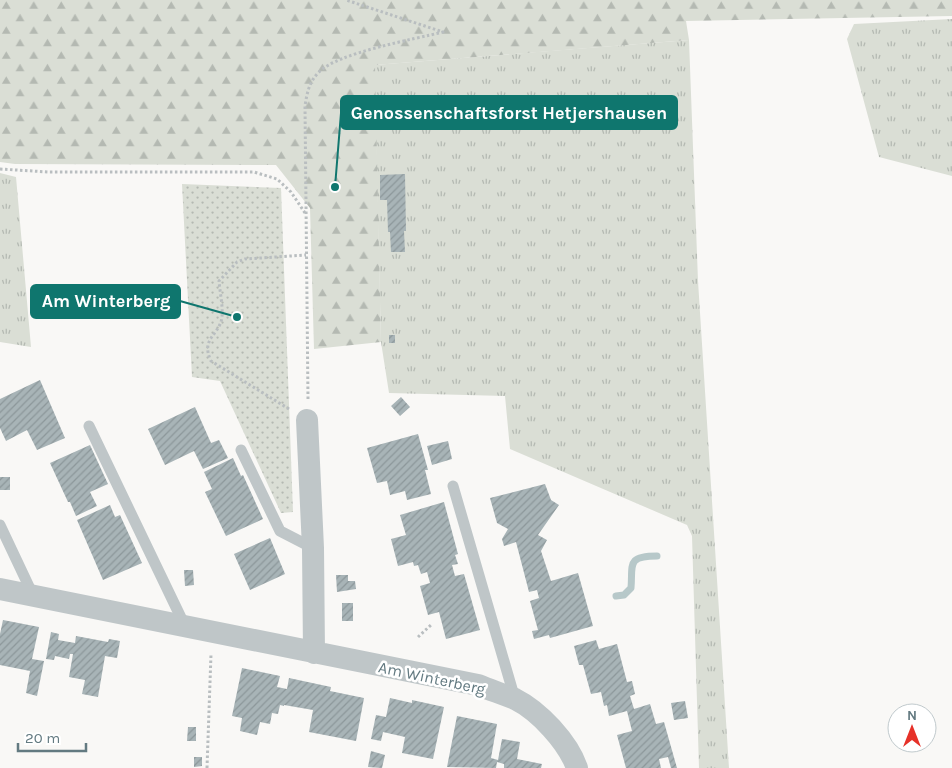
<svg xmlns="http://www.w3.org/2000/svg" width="952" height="768" font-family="Karla,sans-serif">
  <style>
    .grass { fill: url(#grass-tufts) }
    .forest { fill: url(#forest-firs) }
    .park { fill: url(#park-dots) }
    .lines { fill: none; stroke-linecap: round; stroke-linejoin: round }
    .stream { stroke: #b7c8c9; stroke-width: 7 }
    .building { fill: url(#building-hatch) }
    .path { stroke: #b9bec0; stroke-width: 3; stroke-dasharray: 2.5 2.5; stroke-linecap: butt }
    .lane { stroke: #bfc6c8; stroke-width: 11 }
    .street { stroke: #bfc6c8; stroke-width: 22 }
    .labels { text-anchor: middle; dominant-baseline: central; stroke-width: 5; stroke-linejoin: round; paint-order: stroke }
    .street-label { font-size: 16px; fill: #637a81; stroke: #fff }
    .leader { fill: none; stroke: #0f766e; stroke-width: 2 }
    .callout-dot { fill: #0f766e; stroke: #fff; stroke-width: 2 }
    .callout { fill: #0f766e; stroke: #0f766e; stroke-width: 2 }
    .callout-label { font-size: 18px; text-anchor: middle; font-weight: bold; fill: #fff }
  </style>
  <defs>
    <pattern id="grass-tufts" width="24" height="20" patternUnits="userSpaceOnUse" patternTransform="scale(1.25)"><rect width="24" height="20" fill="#daded5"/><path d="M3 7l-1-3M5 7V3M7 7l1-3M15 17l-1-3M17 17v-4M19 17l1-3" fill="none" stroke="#b4b9b2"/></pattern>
    <pattern id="forest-firs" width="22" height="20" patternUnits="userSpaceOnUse" patternTransform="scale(1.25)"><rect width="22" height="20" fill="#daded5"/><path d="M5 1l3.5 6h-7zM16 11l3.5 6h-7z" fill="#b4b9b2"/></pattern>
    <pattern id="park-dots" width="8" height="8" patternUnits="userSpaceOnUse" patternTransform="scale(1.25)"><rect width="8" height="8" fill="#daded5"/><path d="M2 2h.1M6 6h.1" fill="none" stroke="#b4b9b2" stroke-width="1.8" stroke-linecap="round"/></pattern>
    <pattern id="building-hatch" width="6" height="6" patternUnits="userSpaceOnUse" patternTransform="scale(1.25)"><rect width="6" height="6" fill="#a8b4b7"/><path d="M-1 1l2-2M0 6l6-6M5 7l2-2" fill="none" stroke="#8c979a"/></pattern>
  </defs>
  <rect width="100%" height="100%" fill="#f9f8f6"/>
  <path class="grass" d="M952,19v157l-73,-19 -32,-118 7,-15z
    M689,40l9,241 31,487h-30l-7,-232 -5,-11 -177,-76 -5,-53 -116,-3 -8,-51 -7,-277z
    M0,173l16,4 15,170 -31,-5z"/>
  <path class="forest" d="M0,0h952v16l-266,5 3,19 -314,25 6,277 -67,7 -4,-141 -34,-43 -261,-1 -15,-2z"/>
  <path class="park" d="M182,184l99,4 12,324 -12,1 -61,-132 -28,-4z"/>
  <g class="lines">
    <path class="stream" d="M616,596l8,-1 7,-7c2,-23 -5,-32 26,-32"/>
  </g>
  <path class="building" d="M405,174l1,57h-2l1,21h-14l-1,-20h-2l-1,-32h-7v-25z
    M389,335h6v8h-6z
    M40,380l25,58 -28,12 -10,-20 -21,11 -6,-13v-29z
    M401,397l9,10 -10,9 -9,-10z
    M195,407l16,36 8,-3 9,18 -25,11 -9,-18 -29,14 -17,-36z
    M418,434l10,36h-3l6,24 -24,6 -2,-9 -15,4 -3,-14 -10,2 -10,-35z
    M448,441l4,18 -20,6 -5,-19z
    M90,445l18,39 -18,8 7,14 -21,10 -6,-14h-2l-18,-39z
    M233,458l8,18 2,-1 20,44 -37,17 -21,-44 7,-3 -8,-17z
    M0,477h10v13h-10z
    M545,484l6,16 8,5 -21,30 9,5 -6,11 10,30 27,-8 15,53 -43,12 -1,-3 -15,4 -2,-8 6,-1 -8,-29 9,-3 -2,-8 -8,2 -13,-50 -12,4 -2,-7 6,-10 -11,-6 -7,-25z
    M444,502l14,52 -3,1 3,9 -6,1 3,11 9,-2 16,56 -34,9 -7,-27 -11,3 -8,-29 10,-3 -3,-11 -6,2 -3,-9 -4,1 -1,-4 -15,4 -7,-27 15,-4 -6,-20z
    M110,505l5,12 5,-2 22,48 -39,17 -26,-60z
    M270,538l15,36 -35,16 -16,-36z
    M184,570h9l1,15 -9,1z
    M336,575h12v6h7l1,8 -19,3z
    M342,603h11v18h-11z
    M3,620l36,7 -7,32 12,2 -7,35 -11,-3 4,-22 -30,-6v-31z
    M51,632l8,2 -1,6 17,3 1,-7 32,6 1,-3 11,2 -3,17 -12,-2 -7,41 -16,-3 3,-14 -16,-3 4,-23h-3l-1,5 -14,-3 -1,4 -8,-1z
    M596,640l3,9 18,-5 10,38 5,-1 3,13 -5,2 4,13 16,-5 6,20 8,-2 13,46h-6l-3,-11 -9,2 2,9h-35l-9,-33 15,-4 -5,-20 -18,5 -2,-11 -3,1 -3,-14 -10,2 -8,-29h-4l-5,-19z
    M242,668l38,8 -3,11 10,2 2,-11 42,9 -1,4 34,7 -8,43 -47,-9 4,-22 -29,-5v1l-4,-1 -2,9 -6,-1 -2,11 -10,-2 -3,13 -17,-4 2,-13 -10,-2z
    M390,698l22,5v-3l32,7 -11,52 -31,-6 3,-16 -22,-5 -2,9 -10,-2 5,-24 10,2z
    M685,701l3,17 -14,2 -3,-17z
    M457,716l40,8 -6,34 7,2 4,-21 18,3 -3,17 25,5 -1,4h-37v-4l-7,-2 -1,6 -49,-1z
    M188,727h8v14h-9z
    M371,751l14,4 -3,13 -14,-1z
    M194,757h8v9l-8,1z"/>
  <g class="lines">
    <path class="path" d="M0,169l48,3h206l23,7 14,13 14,21
      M308,399l-3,-293c2,-13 4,-24 14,-34 18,-19 96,-33 124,-40l-97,-32
      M289,409l-78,-48c-11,-23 9,-26 11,-44 1,-11 -2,-24 -3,-36l18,-19 8,-3 61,-4
      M418,637l14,-13
      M207,768l4,-114"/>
    <path class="lane" d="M89,426l96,200
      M241,450l39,81 33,17
      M453,486l62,213
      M0,525l33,70"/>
    <path class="street" d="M307,420l6,128 1,105
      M0,589l478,96c12,5 25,9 37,14 24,12 53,43 62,69"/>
  </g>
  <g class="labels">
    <g class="street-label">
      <text transform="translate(432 678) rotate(12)">Am Winterberg</text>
    </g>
  </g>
  <path class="leader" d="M335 187L341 113M237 317L180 301"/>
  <g class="callout-dot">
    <circle cx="335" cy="187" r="5"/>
    <circle cx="237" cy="317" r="5"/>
  </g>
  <g class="callout">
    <rect x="341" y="96" width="336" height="33" rx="5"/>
    <rect x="31" y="285" width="149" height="33" rx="5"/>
  </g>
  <g class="callout-label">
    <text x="509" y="119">Genossenschaftsforst Hetjershausen</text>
    <text x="106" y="307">Am Winterberg</text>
  </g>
  <g transform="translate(912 728)"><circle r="24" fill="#ffffff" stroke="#c1cacd"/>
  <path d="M0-4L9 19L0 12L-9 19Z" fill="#e63129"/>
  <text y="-8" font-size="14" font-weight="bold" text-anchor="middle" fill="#637a81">N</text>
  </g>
  <path d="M18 743v8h68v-8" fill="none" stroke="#637a81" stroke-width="2.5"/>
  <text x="25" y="743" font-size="15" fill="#637a81" stroke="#ffffff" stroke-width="4" paint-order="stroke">20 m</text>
</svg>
